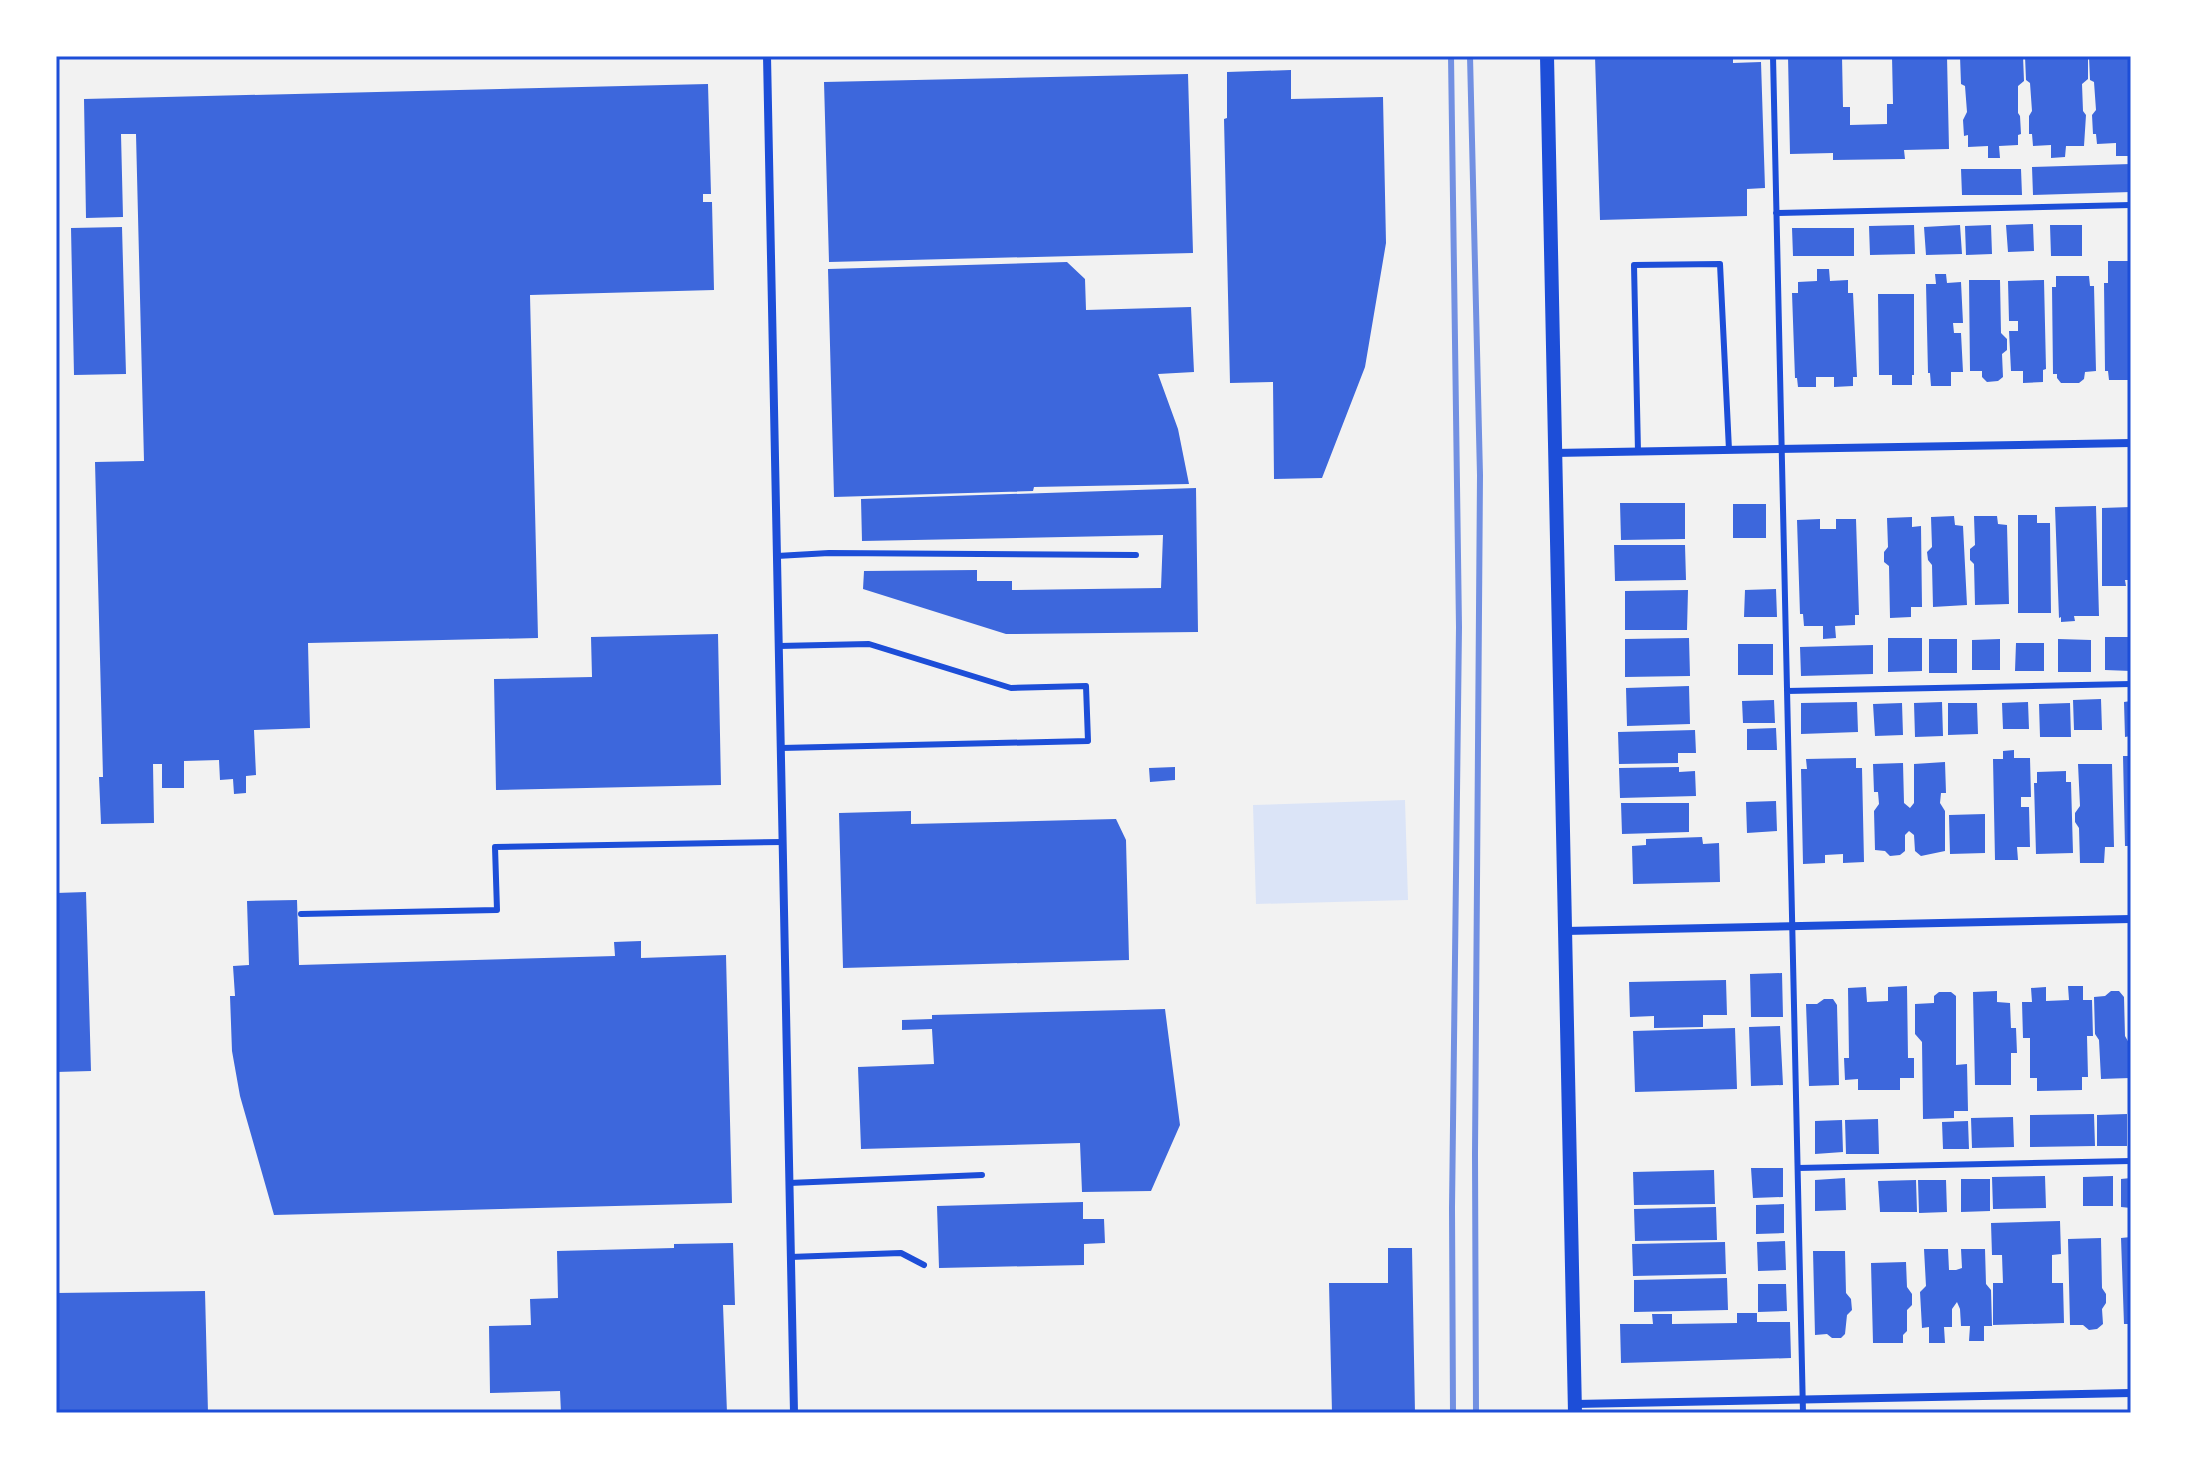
<svg xmlns="http://www.w3.org/2000/svg" width="2187" height="1469" font-family="'Archivo Narrow',sans-serif">
  <style>
    .green { fill: #dbe4f7 }
    .building { fill: #3d67dc }
    .lines { fill: none; stroke-linecap: round; stroke-linejoin: round }
    .service { stroke: #1d4ed8; stroke-width: 6 }
    .minor { stroke: #1d4ed8; stroke-width: 8 }
    .tertiary { stroke: #1d4ed8; stroke-width: 14 }
    .rail { stroke: #7290e2; stroke-width: 6 }
    .neatline { fill: none; stroke: #1d4ed8; stroke-width: 3 }
  </style>
  <rect width="100%" height="100%" fill="#f2f2f2"/>
  <path class="green" d="M1405,800l3,100 -152,4 -3,-99z"/>
  <path class="building" d="M1595,56h138v7l28,-1 4,126 -18,1v27l-147,4z
    M1788,56h54l1,51h7v18l37,-1v-20h6l-1,-48h55l2,93 -45,1 1,9 -72,1v-7l-43,1z
    M1960,56h63l1,25 -6,5v27l2,3 1,18 -3,1v10l-19,1 1,12h-12v-12l-20,1v-12l-4,1 -1,-16 4,-8 -2,-26 -4,-2z
    M2025,56h63v23l-6,5 1,27 3,4 -2,31h-18l-1,11 -14,1v-13l-18,1 -1,-12h-3v-18l3,-5 -2,-28 -4,-3z
    M2089,56h42v87h-3v13h-12v-13l-19,1 -1,-10h-3l-1,-19 4,-5 -2,-28 -4,-2z
    M1291,70v29l92,-2 3,146 -21,124 -43,111 -48,1 -1,-97 -43,1 -6,-264 3,-1v-46z
    M1188,74l5,179 -364,9 -5,-180z
    M708,84l3,110h-8v8h9l2,88 -184,5 8,343 -230,5 2,85 -56,2 2,45 -10,1v17l-12,1 -1,-15 -13,1 -1,-20 -35,1v27h-22v-24h-9l1,59 -53,1 -2,-47h4l-8,-315 49,-1 -8,-327h-15l2,83 -37,1 -2,-119z
    M2131,164v28l-98,3 -1,-28z
    M1961,169h60l1,26h-60z
    M2033,224l1,27 -26,1 -2,-27z
    M1914,225l1,29 -45,1 -1,-29z
    M1960,225l2,29 -36,1 -2,-28z
    M1991,225l1,29 -26,1 -1,-29z
    M2050,225h32v31h-31z
    M122,227l4,147 -52,1 -3,-147z
    M1792,228h62v28h-61z
    M2108,261h23v119h-22l-1,-9h-3l-1,-88h4z
    M1067,262l18,17 1,31 105,-3 3,65 -36,2 20,55 11,55 -155,3 -1,4 -199,6 -6,-228z
    M1817,269h12l1,12 18,-1v13h5l4,84h-4v9l-19,1v-10h-18v10h-18l-1,-9h-2l-3,-85h6v-11l19,-1z
    M1935,274h11l1,9 14,-1 2,41h-10l1,10h7l2,39h-12v14h-20l-1,-13h-2l-2,-89h10z
    M2056,276h33l1,10h4l2,85 -11,1 -1,7 -5,4h-18l-4,-5v-4h-4l-1,-87h4z
    M1969,280h31l1,53 6,6v11l-5,4 1,23 -5,4 -11,1 -5,-5v-6h-12z
    M2044,280l2,89 -3,1v12l-20,1v-12h-12l-2,-40h9v-10h-9l-1,-40z
    M1878,294h36v81h-2v10h-20v-10h-13z
    M1196,488l2,144 -192,2 -143,-45 1,-18 113,-1v11h35v9l149,-2 2,-53 -301,6 -1,-42z
    M1620,503h65v36l-64,1z
    M1733,504h33v34h-33z
    M2096,506l3,110h-25l1,5 -14,1v-5l-2,1 -4,-111z
    M2131,507v73h-6l1,6h-24v-78z
    M2018,515h19v8h13l1,90h-33z
    M1954,516l1,9 8,1 4,79 -34,2 -1,-42 -4,-5 -1,-8 5,-5 -1,-30z
    M1974,516h23l1,8 9,1 2,79 -34,1 -1,-41 -4,-4v-11l5,-4z
    M1912,517v10l9,-1 1,81h-11v10l-21,1 -1,-52 -5,-4v-10l4,-5 -1,-29z
    M1820,519v10h16v-10h20l3,96h-4v10l-20,1 1,12 -13,1v-13h-19l-1,-12h-3l-3,-94z
    M1614,545h71l1,35 -71,1z
    M1776,589l1,28h-33l1,-27z
    M1688,590l-1,40h-62v-39z
    M718,634l3,151 -225,5 -2,-111 98,-2 -1,-40z
    M2105,637h26v34l-26,-1z
    M1689,638l1,38 -65,1v-38z
    M1888,638h34v33l-34,1z
    M1929,639h28v34h-28z
    M2000,639v31h-28v-30z
    M2058,639l33,1v32h-33z
    M2016,643h28v28h-29z
    M1738,644h35v31h-35z
    M1873,645v29l-72,2 -1,-29z
    M1689,686l1,38 -63,2 -1,-38z
    M2101,699l1,31h-28l-1,-30z
    M1774,700l1,23h-32l-1,-22z
    M2131,701v35l-6,1 -1,-35z
    M1857,702l1,30 -57,2v-31z
    M1942,702l1,34 -28,1 -1,-34z
    M2028,702l1,27h-26l-1,-26z
    M1902,703l1,32 -28,1 -2,-32z
    M1948,703h29l1,31 -30,1z
    M2070,703l1,34h-31l-1,-33z
    M1776,728l1,22h-30v-21z
    M1695,730l1,23h-18v10l-59,1 -1,-32z
    M2014,750v8h16l1,39h-10v10h8l1,40h-13l1,13h-23l-2,-101h10v-8z
    M2123,756h8v90h-6z
    M1856,758v10h6l2,94 -21,1v-9l-18,1v8l-22,1 -2,-95h6l-1,-10z
    M1945,762l1,31h-5l-1,10 5,8v40l-24,5 -6,-5 -1,-16 -5,-4 -4,4v16l-5,4 -10,1 -5,-5 -10,-1 -1,-39 5,-7 -1,-12h-4l-1,-28 30,-1 1,40 6,5 4,-5v-39z
    M2078,764h34l2,83h-9l-1,16h-24l-1,-35 -4,-6v-9l5,-7z
    M1175,767v13l-25,2 -1,-14z
    M1679,767v5l16,-1 1,25 -76,2 -1,-30z
    M2066,771v11h5l2,71 -37,1 -2,-71h3v-11z
    M1776,801l1,30 -30,2 -1,-31z
    M1621,803h68v29l-67,2z
    M911,811v13l205,-5 10,21 3,120 -286,8 -4,-155z
    M1985,814v39l-35,1 -1,-39z
    M1702,837l1,7 16,-1 1,39 -87,2 -1,-38 14,-1v-6z
    M86,892l5,179 -35,1v-179z
    M297,900l2,65 316,-9 -1,-14 27,-1v17l85,-3 6,248 -458,12 -34,-119 -8,-45 -2,-55h5l-2,-30 16,-1 -2,-64z
    M1782,973l1,44h-32l-1,-43z
    M1726,980l1,35h-24v12l-49,1v-12l-24,1 -1,-35z
    M1907,986l1,72h6v20h-14v12h-42v-11l-13,1 -1,-22h5l-1,-70 18,-1 1,15 21,-1v-14z
    M2068,986h15v14h9l1,36h-6l1,41h-6v13l-45,1v-13h-7v-40h-7l-1,-36h10l-1,-14 15,-1v14l23,-1z
    M1997,991v11l13,1 1,25h5l1,25h-6v32h-36l-2,-93z
    M2111,991h8l5,6 1,39 4,7 1,35 -29,1 -2,-39 -4,-6 -1,-37 11,-1z
    M1939,992h12l5,4v69l11,-1 1,47h-14v7l-31,1 -1,-77 -7,-8v-30l19,-1v-7z
    M1824,999h9l4,6 2,80 -30,1 -3,-82h11z
    M1165,1009l15,116 -29,66 -69,1 -2,-49 -219,6 -3,-82 76,-3 -2,-35 -30,1v-10l30,-1v-4z
    M1780,1026l3,59 -32,1 -2,-59z
    M1735,1028l2,61 -102,3 -2,-61z
    M2094,1114l1,32 -65,1v-32z
    M2127,1114v32h-30v-31z
    M2013,1117l1,30 -42,1 -1,-30z
    M1878,1119l1,35h-33l-1,-34z
    M1842,1120l1,32 -28,2v-33z
    M1968,1121l1,28h-26l-1,-27z
    M1751,1168h32v29l-30,1z
    M1714,1170l1,34 -81,1 -1,-33z
    M2045,1176l1,32 -53,1 -1,-32z
    M2113,1176v30h-30v-29z
    M1845,1178l1,32 -31,1v-31z
    M2131,1178v30l-10,-1v-28z
    M1961,1179h29v32l-29,1z
    M1916,1180l1,32h-37l-2,-31z
    M1918,1180h28l1,32 -28,1z
    M1083,1202v17h21l1,24 -21,1v21l-145,3 -2,-62z
    M1784,1204v29l-28,1v-29z
    M1716,1207l1,33 -82,1 -1,-32z
    M2060,1221l1,33 -9,1v28h11l1,40 -71,2v-42h10l-1,-28h-10l-1,-32z
    M2131,1237v87h-7l-3,-86z
    M2101,1238l1,50 4,6v9l-4,6 1,15 -6,5 -8,1 -6,-5h-13l-2,-86z
    M1785,1241l1,29 -28,1 -1,-29z
    M1725,1242l1,32 -93,2 -1,-32z
    M733,1243l2,62h-12l4,108h-166l-1,-22 -70,2 -1,-67 42,-1 -1,-26 28,-1 -1,-47 117,-3v-4z
    M1388,1248h24l3,165h-83l-3,-130h59z
    M1924,1249h24l1,21h7l6,-2 -1,-19h24l1,35 5,6 1,36h-8v15h-15l1,-15h-9l-1,-17 -3,-7 -5,7v18h-8l1,16h-16v-16l-7,1 -2,-36 6,-6z
    M1813,1251h32l1,42 5,6 1,11 -5,5 -2,19 -4,4h-9l-5,-4 -12,1z
    M1906,1262l1,25 5,7v11l-5,5v21l-4,4v8h-30l-2,-80z
    M1727,1278l1,32 -94,2v-32z
    M1758,1284h28l1,27 -29,1z
    M205,1291l3,122h-152v-120z
    M1737,1313h20v9h33l1,36 -170,5 -1,-39h33l-1,-10h20v10l65,-1z"/>
  <g class="lines">
    <path class="service" d="M1773,56l30,1357
      M1776,213l355,-8
      M1638,452l-4,-187 86,-1 9,186
      M777,556l52,-3 307,2
      M779,646l90,-2 142,44 75,-2 2,55 -307,7
      M1787,691l344,-7
      M301,914l196,-4 -2,-63 288,-5
      M1798,1168l333,-7
      M789,1183l193,-8
      M790,1257l111,-4 23,12"/>
    <path class="minor" d="M767,56l27,1357
      M1554,453l577,-10
      M1565,931l566,-12
      M1575,1404l556,-11"/>
    <path class="tertiary" d="M1547,56l28,1357"/>
    <path class="rail" d="M1451,56l8,571 -7,581 1,205
      M1470,56l10,419 -5,679 1,259"/>
  </g>
  <rect width="2187" height="1469" fill="none" stroke="#ffffff" stroke-width="116"/>
  <rect x="58" y="58" width="2071" height="1353" class="neatline"/>
</svg>
